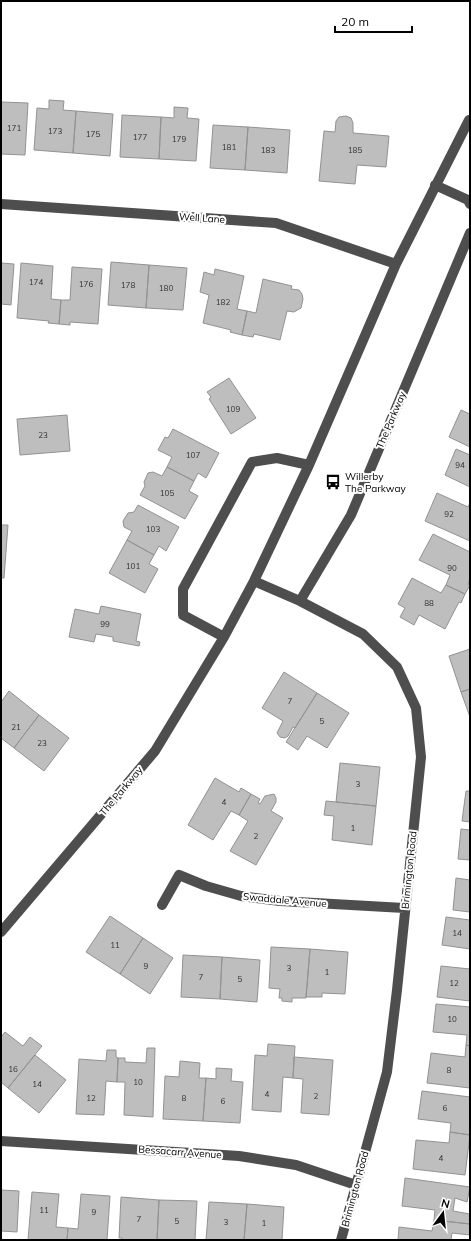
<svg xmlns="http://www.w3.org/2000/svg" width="471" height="1241" font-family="Mulish,sans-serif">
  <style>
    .building { fill: #bebebe; stroke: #929292 }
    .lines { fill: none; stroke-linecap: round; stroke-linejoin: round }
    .minor { stroke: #4e4e4e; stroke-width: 10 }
    .labels { text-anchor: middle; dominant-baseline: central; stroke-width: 4; stroke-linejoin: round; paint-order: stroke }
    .number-label { font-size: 8px; fill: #303030 }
    .street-label { font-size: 10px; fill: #000; stroke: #fff }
    .poi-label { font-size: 10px; fill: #000; stroke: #fff; text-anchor: start }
  </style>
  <rect width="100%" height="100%" fill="#fff"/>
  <path class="building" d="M49,100l15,1 -1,9 13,1 -3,42 -39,-3 3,-42 12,1z
    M1,102l27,1 -3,52 -24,-1z
    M174,107l14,1 -1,10 12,1 -3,42 -37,-2 2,-42 13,1z
    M76,111l37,3 -3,42 -37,-3z
    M122,115l39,2 -2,42 -39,-2z
    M346,116l5,2 2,5v10l36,3 -3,31 -29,-2 -2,19 -36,-3 5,-50 11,1 1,-11 3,-4z
    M213,125l35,2 -3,43 -35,-2z
    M248,127l42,3 -3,43 -42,-3z
    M111,262l38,3 -3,43 -38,-3z
    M1,263l13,1 -3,41 -10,-1z
    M21,263l32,3 -2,33 10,1 -2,24 -11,-1 1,-2 -32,-3z
    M149,265l38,3 -4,42 -37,-2z
    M72,267l30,2 -4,55 -28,-2v3l-11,-1 2,-24h9z
    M215,269l29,7 -7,33 10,2 -5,24 -12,-3 1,-2 -28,-7 6,-28 -9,-3 4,-20 10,3z
    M263,279l29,7 -1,3 8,1 3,4 1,5 -2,9 -7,4 -7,-1 -7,29 -26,-6 -1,3 -11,-2 5,-24 9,2z
    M229,378l27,40 -25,16 -22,-35 2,-2 -4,-5z
    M461,410l9,4v33l-21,-10z
    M67,415l3,36 -50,4 -3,-36z
    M173,429l46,24 -13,25 -8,-5 -4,8 -27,-14 5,-10 -14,-7 7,-13 3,1z
    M456,449l14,6v32l-25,-12z
    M167,467l27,14 -5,10 9,5 -13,23 -45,-24 5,-9 -1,-4 4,-9 5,-1 9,4z
    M437,493l31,14 2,-4v38l-45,-20z
    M138,505l41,22 -13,24 -7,-5 -5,9 -27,-15 5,-9 -8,-4 -1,-6 5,-8 6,-1z
    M1,525h7l-4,53h-3z
    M433,534l37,18v27l-2,5 2,1 -5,9 -19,-9 4,-10 -31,-15z
    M127,540l27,15 -5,9 9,5 -13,24 -36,-20z
    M412,578l29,15 5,-8 19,9 -4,9 -2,-1 -14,27 -26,-14 -5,10 -14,-8 5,-9 -7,-4z
    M101,606l40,8 -5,27 4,1 -1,4 -26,-5v-4l-17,-3 -2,8 -25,-5 6,-28 24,5z
    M470,649v40l-9,3 -12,-36z
    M284,672l33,21 -22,35 -2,-1 -5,9 -3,2 -5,-1 -3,-4 6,-12 -21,-13z
    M470,689v28l-9,-25z
    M9,691l30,24 -25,33 -13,-10v-36z
    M317,693l32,20 -22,35 -20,-12 -9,14 -12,-8z
    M39,715l30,23 -25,33 -30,-23z
    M340,763l40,4 -4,39 -40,-4z
    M215,778l24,14 2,-4 10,6 -12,21 -8,-4 -18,29 -25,-15z
    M466,791h4v31l-8,-1z
    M251,794l9,5 -2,4 2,1 5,-8 9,-2 2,4v4l-5,9 12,7 -27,47 -26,-14 18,-30 -9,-6z
    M326,801l50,5 -4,39 -40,-5 2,-24 -10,-1z
    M461,829l9,1v30l-12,-1z
    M456,878l14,2v32l-17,-2z
    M110,916l33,22 -23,36 -34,-22z
    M446,917l24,3v29l-28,-4z
    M143,938l30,20 -23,36 -30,-20z
    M271,947l39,2 -4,49h-14v4l-10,-1v-3h-3l1,-9 -11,-1z
    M310,949l38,3 -3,42 -23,-1v4h-16z
    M183,955l39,2 -2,42 -39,-2z
    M222,957l38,3 -3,42 -37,-3z
    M441,966l29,3v32l-33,-4z
    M436,1004l34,3v39l-4,-1 1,-10 -34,-3z
    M5,1032l18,14 7,-9 12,9 -34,42 -7,-6v-45z
    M268,1044l27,2 -2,32 -10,-1 -2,35 -29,-2 3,-55 12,1z
    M466,1045l4,1v42l-43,-5 4,-30 34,4z
    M147,1048h8l-2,69 -29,-2 1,-33h-8l1,-24h7v4l21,1z
    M107,1050h9v7l2,1 -1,24 -11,-1 -2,34 -28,-1 3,-55 27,2z
    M35,1055l31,25 -27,33 -31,-25z
    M294,1057l39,3 -4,55 -28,-2 2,-34 -10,-1z
    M180,1061l20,2 -1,15h7l-3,43 -40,-2 2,-43 14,1z
    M216,1068l16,1 -1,12 12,1 -3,41 -37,-2 3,-43 10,1z
    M422,1091l48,6v38l-20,-3 1,-9 -33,-4z
    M450,1132l20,3 -5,40 -52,-6 3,-29 33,3z
    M405,1178l65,9 -3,15 -12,-4 -2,13 17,3v10l-36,-4 1,-10 -33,-4z
    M1,1190l18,1 -2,41 -16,-1z
    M32,1192l27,2 -3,33 12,1 -1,12h-39z
    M81,1194l29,2 -3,44h-40l1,-12 10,1z
    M121,1197l38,3 -2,40h-35v-2h-3z
    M159,1200l38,1 -2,39h-38z
    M209,1202l38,2 -3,36h-38z
    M247,1204l37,3 -2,33h-38z
    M434,1220l36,4v11l-18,-2 -1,7h-53l1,-13 33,4z"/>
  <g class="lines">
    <path class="minor" d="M435,185l33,15 2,4
      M1,204l275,19 120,41
      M254,581l46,20 63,33 34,33 19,41 5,49 -24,233 -10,82 -46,168
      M300,601l51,-86 119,-282
      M224,637l-41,-22v-26l69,-127 25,-4 32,7
      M162,905l17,-30 27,11 35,10 39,5 124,7
      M1,932l154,-181 69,-114 30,-56 55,-116 87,-201 73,-144
      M1,1141l238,15 57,9 60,20"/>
  </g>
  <defs>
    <symbol id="bus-bare" viewBox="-9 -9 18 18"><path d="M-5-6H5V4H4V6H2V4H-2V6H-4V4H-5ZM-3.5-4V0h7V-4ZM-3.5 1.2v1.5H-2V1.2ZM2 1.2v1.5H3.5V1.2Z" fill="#000" stroke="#fff" stroke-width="2.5" paint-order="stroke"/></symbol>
  </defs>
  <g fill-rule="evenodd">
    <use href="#bus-bare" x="322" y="471" width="22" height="22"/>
  </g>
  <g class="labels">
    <g class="number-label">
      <text x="14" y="128">171</text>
      <text x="55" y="131">173</text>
      <text x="93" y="134">175</text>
      <text x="140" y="137">177</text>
      <text x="179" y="139">179</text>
      <text x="229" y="147">181</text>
      <text x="268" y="150">183</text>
      <text x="355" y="150">185</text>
      <text x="36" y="282">174</text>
      <text x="86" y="284">176</text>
      <text x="128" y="285">178</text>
      <text x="166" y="288">180</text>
      <text x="223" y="302">182</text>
      <text x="233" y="409">109</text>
      <text x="43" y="435">23</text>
      <text x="193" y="455">107</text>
      <text x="460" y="465">94</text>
      <text x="167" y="493">105</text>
      <text x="449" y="514">92</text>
      <text x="153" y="529">103</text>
      <text x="133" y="566">101</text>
      <text x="452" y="568">90</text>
      <text x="429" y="603">88</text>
      <text x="105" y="624">99</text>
      <text x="290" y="701">7</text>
      <text x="322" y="721">5</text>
      <text x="16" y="727">21</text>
      <text x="42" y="743">23</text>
      <text x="358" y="784">3</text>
      <text x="224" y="802">4</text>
      <text x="353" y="828">1</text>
      <text x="256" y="836">2</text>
      <text x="457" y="933">14</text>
      <text x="115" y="945">11</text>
      <text x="146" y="966">9</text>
      <text x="289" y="968">3</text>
      <text x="327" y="972">1</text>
      <text x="201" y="977">7</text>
      <text x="240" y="979">5</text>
      <text x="454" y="983">12</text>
      <text x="452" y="1019">10</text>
      <text x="13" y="1069">16</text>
      <text x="449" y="1070">8</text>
      <text x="138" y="1082">10</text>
      <text x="37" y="1084">14</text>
      <text x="267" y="1094">4</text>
      <text x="316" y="1096">2</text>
      <text x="91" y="1098">12</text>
      <text x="184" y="1098">8</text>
      <text x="223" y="1101">6</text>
      <text x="445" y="1108">6</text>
      <text x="441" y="1158">4</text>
      <text x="44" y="1210">11</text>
      <text x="94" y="1212">9</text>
      <text x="139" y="1219">7</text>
      <text x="177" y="1221">5</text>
      <text x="226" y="1222">3</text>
      <text x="264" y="1223">1</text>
    </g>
    <g class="street-label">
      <text transform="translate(202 218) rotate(4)">Well Lane</text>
      <text transform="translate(391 420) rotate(-67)">The Parkway</text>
      <text transform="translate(121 791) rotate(-50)">The Parkway</text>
      <text transform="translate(409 870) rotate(-84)">Brimington Road</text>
      <text transform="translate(285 900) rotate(5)">Swaddale Avenue</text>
      <text transform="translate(180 1152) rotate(4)">Bessacarr Avenue</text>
      <text transform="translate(355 1189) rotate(-75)">Brimington Road</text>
    </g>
    <g class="poi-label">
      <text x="345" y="476">Willerby<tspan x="345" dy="12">The Parkway</tspan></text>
    </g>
  </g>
  <rect width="471" height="1241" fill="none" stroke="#000000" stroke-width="4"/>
  <g transform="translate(443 1213) rotate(15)" stroke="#ffffff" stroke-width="3" paint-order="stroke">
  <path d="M0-3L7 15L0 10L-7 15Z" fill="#000000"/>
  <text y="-6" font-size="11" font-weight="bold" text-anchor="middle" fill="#000000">N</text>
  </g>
  <path d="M335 26v6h77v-6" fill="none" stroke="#000000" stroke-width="2"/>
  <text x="341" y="26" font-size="12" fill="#000000" stroke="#ffffff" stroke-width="3" paint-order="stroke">20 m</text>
</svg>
